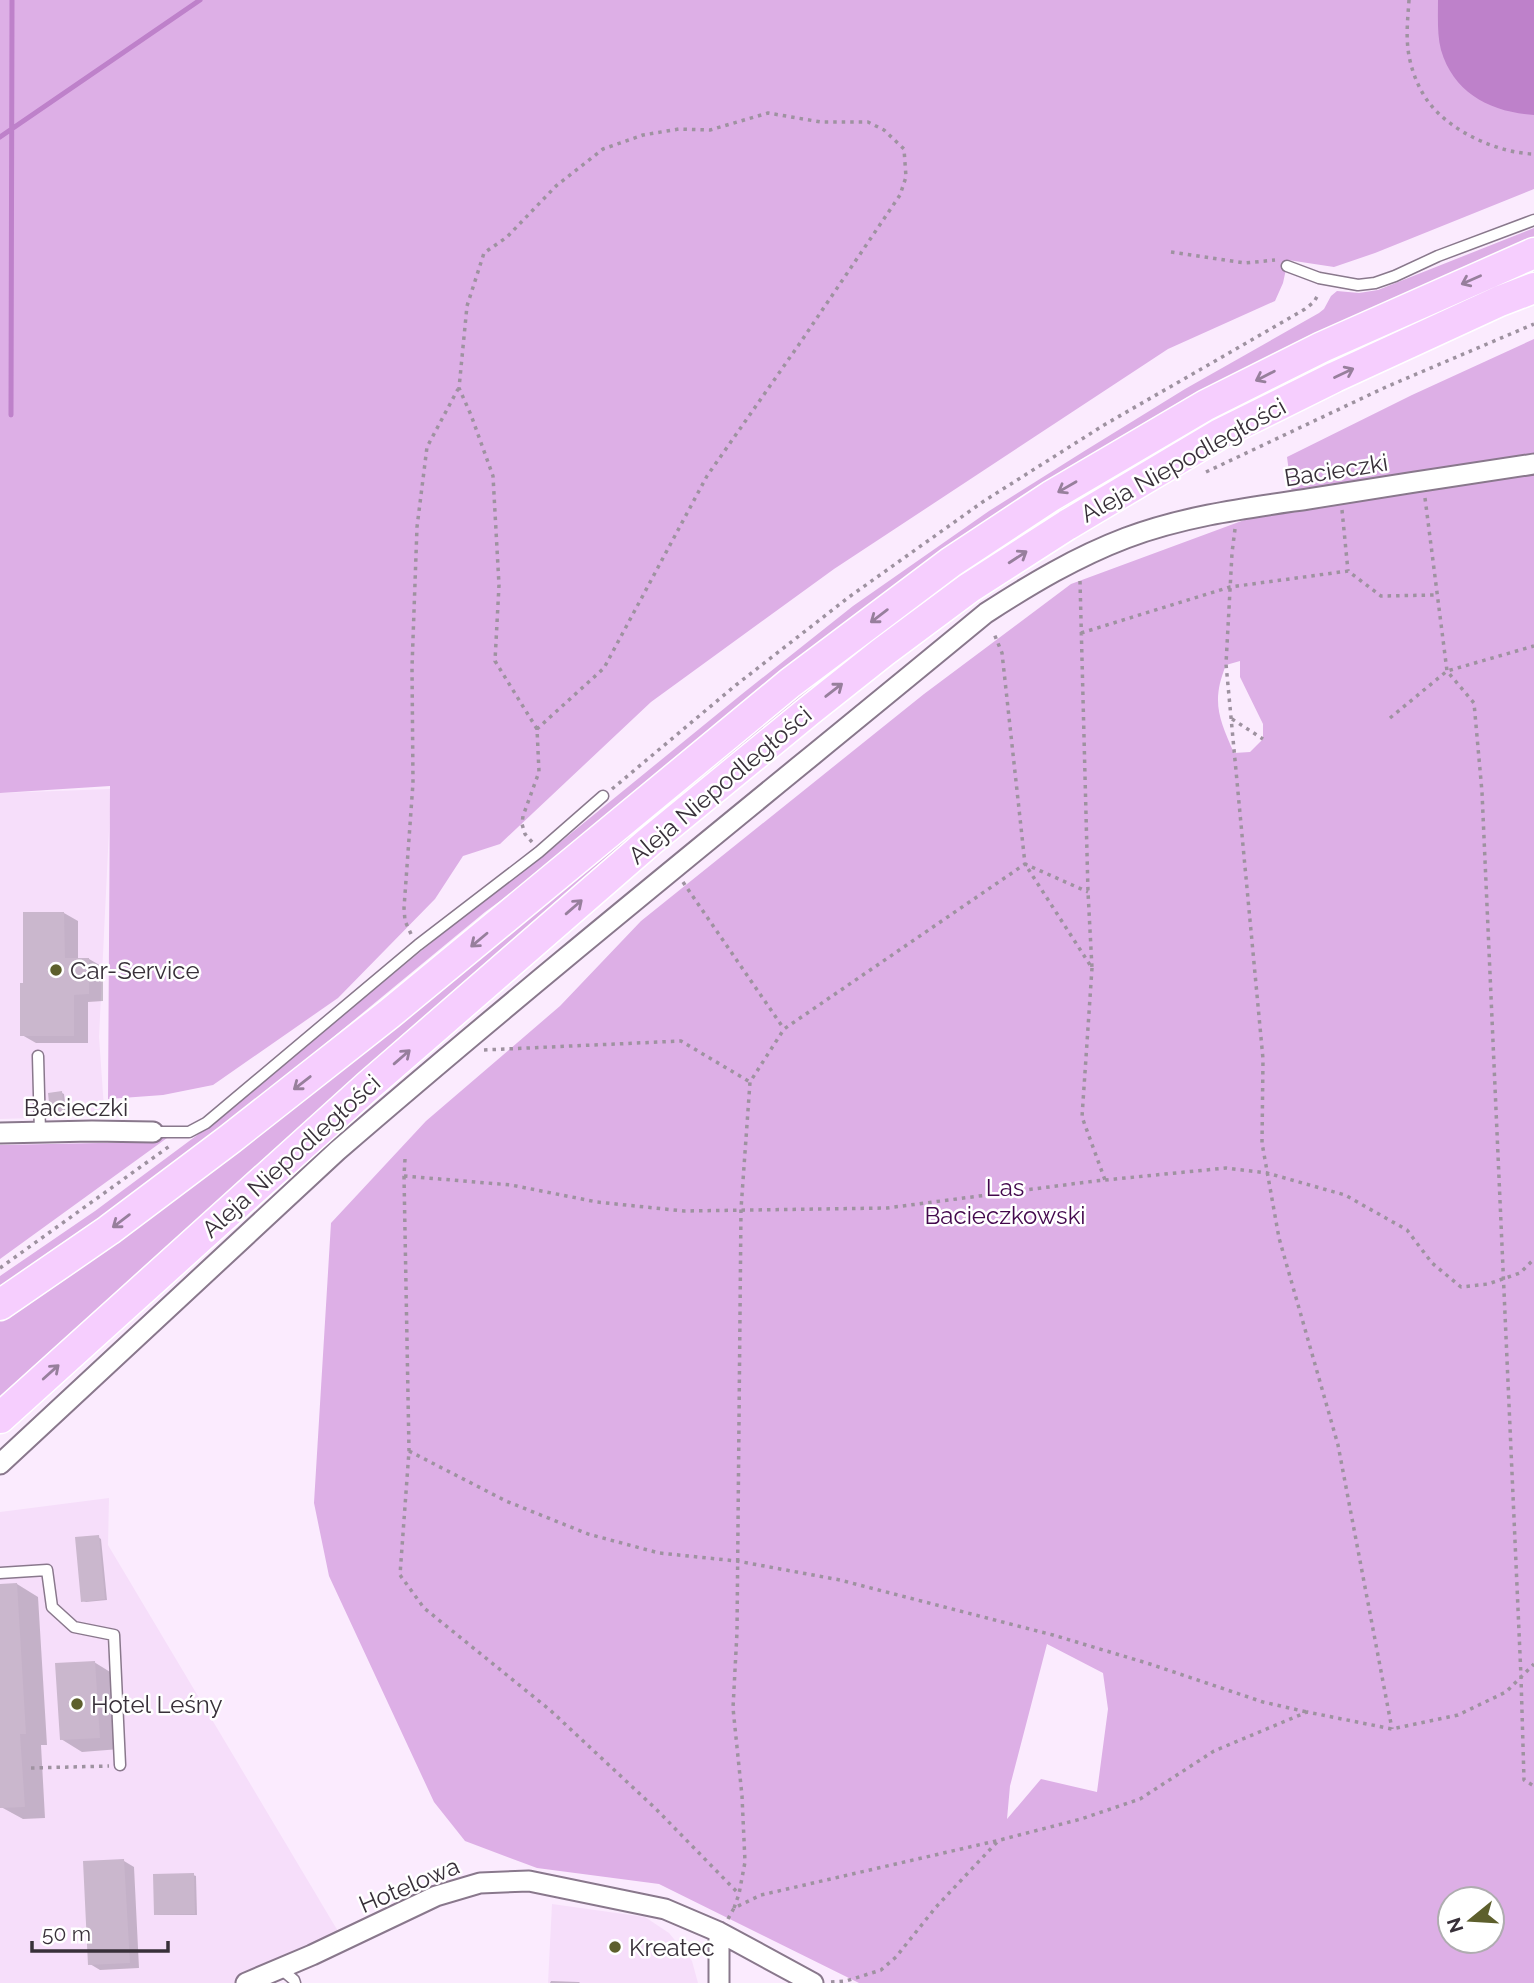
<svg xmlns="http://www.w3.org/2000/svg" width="1534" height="1983" font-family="Raleway,sans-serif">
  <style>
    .built { fill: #f6defa }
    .green { fill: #ddafe6; fill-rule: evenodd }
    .water { fill: #be81ca }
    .shadow { fill: #0003 }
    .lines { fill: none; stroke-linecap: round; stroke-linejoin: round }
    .stream { stroke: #be81ca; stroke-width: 5 }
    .building { fill: #cab7cd }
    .service-casing { stroke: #89788c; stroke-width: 13 }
    .minor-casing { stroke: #89788c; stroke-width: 23 }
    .primary-casing { stroke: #fff; stroke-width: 33 }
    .path { stroke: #9e92a0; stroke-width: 3.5; stroke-dasharray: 3.5 5; stroke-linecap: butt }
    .service { stroke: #fff; stroke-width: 10 }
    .minor { stroke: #fff; stroke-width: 19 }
    .primary { stroke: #f6cefe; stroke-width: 30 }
    .oneway { stroke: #977f9c }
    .poi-dot { fill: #5d5f2c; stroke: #fff; stroke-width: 2.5 }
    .labels { text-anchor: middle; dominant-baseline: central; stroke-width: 5; stroke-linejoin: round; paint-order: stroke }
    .street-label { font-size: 24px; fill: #383039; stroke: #fff }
    .poi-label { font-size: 24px; fill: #383039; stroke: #fff; text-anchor: start }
    .park-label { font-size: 24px; fill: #43084d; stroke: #fff }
  </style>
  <rect width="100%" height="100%" fill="#fbebfe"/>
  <path class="built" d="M111,789l-12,248 5,71 -16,6 -21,1v2l-67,2v-326z
    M109,1498l-1,47 240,403 -76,35h-272v-471z
    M552,1904l93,13 24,16 23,28 6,22h-150z"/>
  <path class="green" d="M0,0h1534v189l-159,64 -41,14 -46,-7 -5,23 -8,18 -107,48 -334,220 -183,133 -151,142 -37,12 -28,43 -97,99 -125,87 -50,10 -55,4 2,-313 -110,7z
    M1534,228v13l-135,55 -93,44 -314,179 -136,95 -109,87 -198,164 -64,47 -280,231 -205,147v-14l95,-65 105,-78 282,-232 60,-44 200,-163 111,-88 136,-95 97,-61 99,-61 134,-76 5,-4 7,-13 6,-5 22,2 19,-3z
    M1534,271v7l-523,268 -1011,858v-85l397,-294 169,-137 201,-169 108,-85 133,-93 103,-65 116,-68 130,-62 134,-59z
    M1534,339v1644h-675l-200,-99 -122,-16 -72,-27 -31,-39 -105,-226 -15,-73 17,-280 95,-102 134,-115 81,-85 283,-227 147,-110 222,-82 -6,-45 125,-62zM1240,661v16l23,47v15l-13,13 -16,1c-15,-35 -23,-51 -8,-88zM1047,1644l56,29 5,36 -11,83 -56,-13 -34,40 3,-33zM1450,1899h42v42h-42z
    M149,1138h18l-167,121v-114l148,-3z"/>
  <path class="water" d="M1438,0h96v115c-43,-3 -80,-21 -93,-65 -4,-15 -3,-34 -3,-50z"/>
  <path class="shadow" d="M64,913l14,8v38h11l14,8v34l-15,1v41h-52l-14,-8 3,-50z
    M62,1093l2,1 2,17 -12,1 -3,-1z
    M98,1537l3,2 6,61 -21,2 -3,-1z
    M17,1584l21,13 9,148h-6l4,73 -22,1 -22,-12 -1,-222z
    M94,1662l21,13 5,74 -38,3 -21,-13z
    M124,1861l10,6 5,101 -39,2 -10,-6z
    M193,1875l3,1 1,39h-39l-2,-1z
    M551,1981l28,1 1,1h-30z"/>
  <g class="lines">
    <path class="stream" d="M0,137l200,-137
      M11,415l1,-415"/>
  </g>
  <path class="building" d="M23,912h41l1,46h24v36l-15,1v41h-54v-53h3z
    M62,1091l2,20 -14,1 -2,-19z
    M99,1535l6,64 -24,3 -6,-65z
    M17,1583l9,151h-6l5,73 -25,1v-224z
    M95,1661l5,77 -40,2 -5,-77z
    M124,1859l6,104 -42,2 -5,-104z
    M194,1873l1,41 -41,1 -1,-41z"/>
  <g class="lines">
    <defs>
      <path id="service" d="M1287,266l32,12 39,7 17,-2 20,-7 43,-20 96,-36
        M38,1056l2,76
        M153,1132h36l17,-9 212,-178 121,-93 64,-56
        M0,1573l47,-3 5,37 22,20 40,8 6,130
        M281,1969l13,11 1,3"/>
      <path id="minor" d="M0,1133l92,-2 61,1
        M0,1464l337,-313c213,-184 432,-359 649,-538 45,-29 90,-56 140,-75 58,-22 121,-30 182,-39 75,-12 151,-24 226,-35
        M246,1983l66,-28 124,-59 44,-13 49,-2 136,28 54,23 94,51
        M719,1983v-51"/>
      <path id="primary" d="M0,1305l109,-75 121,-91 159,-125 401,-331 161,-121 100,-66 155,-91 116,-58 212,-94
        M0,1418l368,-332 281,-244 161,-132 73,-58 86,-64 98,-63 153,-91 115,-57 165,-76 34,-13"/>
    </defs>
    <use href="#service" class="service-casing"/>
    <use href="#minor" class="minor-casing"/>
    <use href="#primary" class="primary-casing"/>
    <path class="path" d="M1409,0c-1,16 -3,33 -1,49 2,18 10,40 22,55 22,28 68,49 104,50
      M1171,252l74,11 30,-3
      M1206,472l180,-85 148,-63
      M1425,498l22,173 27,32 8,89 39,885 3,103 10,6
      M1342,510l6,61
      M1235,529l-3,24 -6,111 37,395 -1,84 17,95 59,207 54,284
      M1080,581l8,311 4,76 -67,-104 63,28
      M1081,633l149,-46 118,-16 33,25 56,-1
      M1390,718l57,-47 87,-25
      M1232,719l31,20
      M612,789l124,-104 113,-88 135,-96 120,-76 201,-116 9,-7 5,-9
      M532,842l-7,-8 -3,-10 1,-8 16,-44 -2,-43 -42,-68 4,-76 -6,-109 -22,-61 -12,-27 8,-82 17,-53 23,-16 49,-51 47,-37 40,-14 36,-6 31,1 58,-17 53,9h47l16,8 20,19 2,28 -6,18 -100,148 -93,133 -103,192 -67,61
      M683,882l101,147
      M411,934l-6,-13 -1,-13 9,-125 -1,-116 5,-140 10,-80 31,-58
      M1092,968l-10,149 23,63
      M484,1050l197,-9 69,41
      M405,1159l-1,17 5,275 -9,124 24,33 126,102 106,99 83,85
      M404,1176l107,9 86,17 87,9 203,-3 208,-27 131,-13 41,5 78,22 62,35 25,33 29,24 27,-3 32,-11 14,-14
      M0,1268l171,-123
      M409,1451l97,50 82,33 71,19 78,8 103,19 213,55 97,29 113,38 44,10
      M31,1768l78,-2
      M734,1908l5,-14 6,-32 -3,-66 -9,-88 4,-76 4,-423 9,-127 34,-53 241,-165 -23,-211 -9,-22
      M728,1919l6,-11 27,-13 239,-55 81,-21 59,-20 74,-48 93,-39 85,17 66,-14 48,-23 28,-28
      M831,1982l15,-1 35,-11 15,-13 40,-50 62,-66"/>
    <use href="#service" class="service"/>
    <use href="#minor" class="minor"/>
    <use href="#primary" class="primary"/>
  </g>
  <defs><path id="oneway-shaft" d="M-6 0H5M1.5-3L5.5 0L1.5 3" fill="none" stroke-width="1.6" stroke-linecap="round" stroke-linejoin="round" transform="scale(1.75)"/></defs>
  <g class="oneway">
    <use href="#oneway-shaft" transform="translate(1471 280) rotate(156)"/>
    <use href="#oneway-shaft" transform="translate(1344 373) rotate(-25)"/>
    <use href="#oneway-shaft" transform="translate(1265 376) rotate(153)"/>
    <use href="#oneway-shaft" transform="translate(1067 487) rotate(150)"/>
    <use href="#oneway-shaft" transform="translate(1018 557) rotate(-33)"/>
    <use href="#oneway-shaft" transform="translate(879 616) rotate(143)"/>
    <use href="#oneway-shaft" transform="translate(834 690) rotate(-38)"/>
    <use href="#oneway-shaft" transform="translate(574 907) rotate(-41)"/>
    <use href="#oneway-shaft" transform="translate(479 940) rotate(140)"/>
    <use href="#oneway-shaft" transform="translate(402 1057) rotate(-41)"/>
    <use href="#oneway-shaft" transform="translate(302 1083) rotate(142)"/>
    <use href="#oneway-shaft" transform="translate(121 1221) rotate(143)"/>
    <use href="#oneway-shaft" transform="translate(51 1372) rotate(-42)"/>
  </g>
  <g class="poi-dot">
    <circle cx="56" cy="970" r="7"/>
    <circle cx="77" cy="1704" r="7"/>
    <circle cx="615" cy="1947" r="7"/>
  </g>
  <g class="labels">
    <g class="street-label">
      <text transform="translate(1183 460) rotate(-29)">Aleja Niepodległości</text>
      <text transform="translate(1336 470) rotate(-9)">Bacieczki</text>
      <text transform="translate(720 785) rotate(-40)">Aleja Niepodległości</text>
      <text x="76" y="1107">Bacieczki</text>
      <text transform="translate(291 1156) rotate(-42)">Aleja Niepodległości</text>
      <text transform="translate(409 1885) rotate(-23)">Hotelowa</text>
    </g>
    <g class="poi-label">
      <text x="70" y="970">Car-Service</text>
      <text x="91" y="1704">Hotel Leśny</text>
      <text x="629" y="1947">Kreatec</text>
    </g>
    <g class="park-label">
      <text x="1005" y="1187">Las<tspan x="1005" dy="28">Bacieczkowski</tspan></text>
    </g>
  </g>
  <g transform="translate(1471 1920) rotate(252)"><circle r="33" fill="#ffffff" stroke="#afacb0" stroke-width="2"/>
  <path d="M0-5L12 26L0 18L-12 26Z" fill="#5d5f2c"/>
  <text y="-10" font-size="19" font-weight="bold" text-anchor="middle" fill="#383039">N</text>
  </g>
  <path d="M32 1941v10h136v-10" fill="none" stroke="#383039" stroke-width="3.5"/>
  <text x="42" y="1941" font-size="21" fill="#383039" stroke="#ffffff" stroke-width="5" paint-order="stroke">50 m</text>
</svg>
